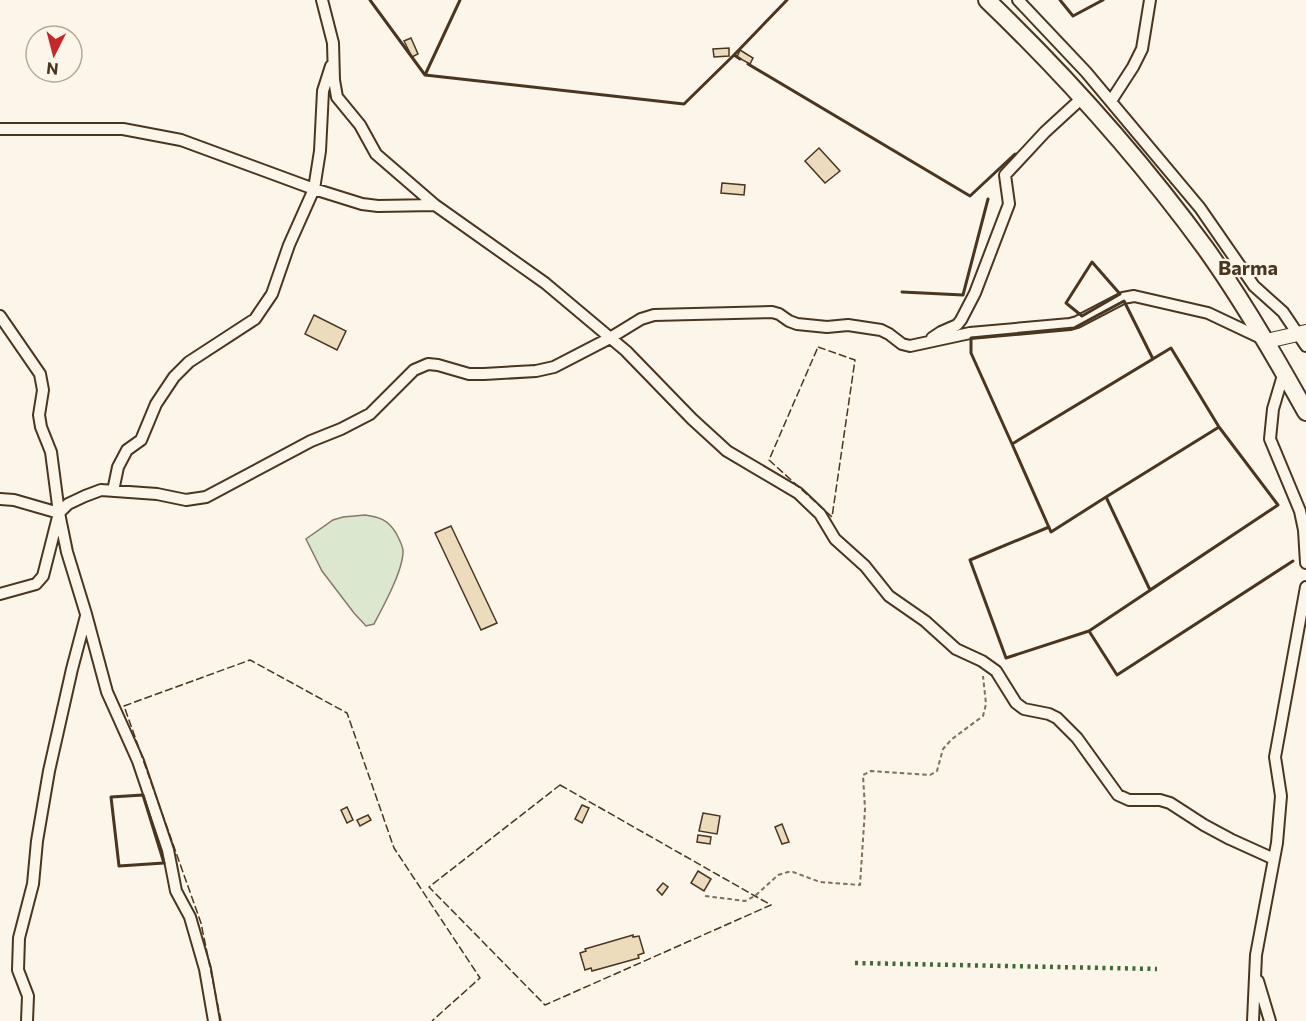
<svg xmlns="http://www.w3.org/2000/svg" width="1306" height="1021" font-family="Commissioner,sans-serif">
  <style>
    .green { fill: #dce7d0; stroke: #887966; stroke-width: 1.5 }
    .building { fill: #ecdcbc; stroke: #4a3520; stroke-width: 1.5 }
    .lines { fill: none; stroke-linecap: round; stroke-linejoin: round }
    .minor-casing { stroke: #4a3520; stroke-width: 14 }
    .tertiary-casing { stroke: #4a3520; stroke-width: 16 }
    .primary-casing { stroke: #4a3520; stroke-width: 20 }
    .path { stroke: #7f6f5c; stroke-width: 2; stroke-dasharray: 4.5 3; stroke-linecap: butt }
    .minor { stroke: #fbf6e9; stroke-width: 10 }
    .tertiary { stroke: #fbf6e9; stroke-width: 14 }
    .primary { stroke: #fbf6e9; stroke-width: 16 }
    .hedge { stroke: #436837; stroke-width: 4.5; stroke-dasharray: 3 4.5; stroke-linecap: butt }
    .fence { stroke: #4a3520; stroke-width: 1.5; stroke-dasharray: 8 3; stroke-linecap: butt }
    .wall { stroke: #4a3520; stroke-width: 3 }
    .labels { text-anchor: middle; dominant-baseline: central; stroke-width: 4.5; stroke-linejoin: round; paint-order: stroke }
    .quarter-label { font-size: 20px; font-weight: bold; fill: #4a3520; stroke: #fbf6e9 }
  </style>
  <rect width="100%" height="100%" fill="#fbf6e9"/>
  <path class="green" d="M365,515c15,2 23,5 31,18 3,6 6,11 7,17 1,19 -20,57 -29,74l-8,2 -12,-13 -32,-42 -16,-32 27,-19 10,-3z"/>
  <path class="building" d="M411,38l7,16 -6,3 -8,-16z
    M729,48v8l-15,1 -1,-8z
    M740,50l13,8 -3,6 -13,-7z
    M819,148l21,23 -15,12 -20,-22z
    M722,183l23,2 -1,10 -23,-2z
    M314,315l32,16 -9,19 -32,-16z
    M451,526l46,97 -16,7 -46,-97z
    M582,805l7,3 -7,15 -7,-4z
    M347,807l6,13 -6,3 -6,-13z
    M703,813l17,3 -3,18 -18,-3z
    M368,815l3,5 -11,6 -3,-6z
    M782,824l7,18 -7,2 -7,-17z
    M698,835l13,2 -1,7 -13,-2z
    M698,871l13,8 -7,12 -13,-8z
    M663,883l5,4 -6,8 -5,-5z
    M633,935v2l6,-1 5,17 -6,2 1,3 -47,13 -1,-3 -6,2 -5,-17 6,-2 -1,-2z"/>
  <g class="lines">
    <defs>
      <path id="minor" d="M322,0l11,43 1,37 3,17 23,28 16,29 59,51 110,78 81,68 66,68 35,32 71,42 22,21 15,25 30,27 24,30 36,25 31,28 26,12 14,10 20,32 8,6 25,5 8,4 20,20 41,57 11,5h31l10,3 34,22 26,14 44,20
        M1018,0l68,72 114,136 54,78 29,26 23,34
        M1111,101l22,-34 9,-18 8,-49
        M0,129h123l58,11 133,49 48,15 16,2 57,-1
        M0,316l40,58 3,16 -4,25 2,12 10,25 8,61 8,39 19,62 21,78 31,69 30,89 8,41 14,26 15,52 9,52
        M932,338l9,-6 16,-7 4,-5 14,-27 34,-89 -4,-29 40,-43 37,-34
        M1284,372l-11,37 -3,30 30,72 4,19 2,33
        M113,491l5,-24 9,-17 14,-10 15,-36 18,-27 15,-15 66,-43 17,-25 17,-49 25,-56 6,-38 3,-60 8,-25
        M0,499l14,1 45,13
        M0,594l36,-10 7,-8 16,-63 9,-9 17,-8 16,-6 56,4 29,6 20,-3 105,-56 30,-12 29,-15 44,-44 14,-6 10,1 31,9h15l52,-3 18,-4 56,-29 31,-19 13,-4 118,-3 7,2 10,7 8,3 30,3 21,-2 33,5 8,4 13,10 8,2 60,-13 100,-9 7,-2 46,-24 11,-2 74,17 55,26
        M1258,981l12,40
        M27,1021l1,-25 -10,-26 1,-32 14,-54 4,-43 12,-70 23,-102 14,-53
        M1253,1021l3,-66 21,-112 4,-47 -6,-39 31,-170"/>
      <path id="tertiary" d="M1267,341l39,-9"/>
      <path id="primary" d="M987,0c80,77 154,160 219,249 37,52 69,107 100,163"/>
    </defs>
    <use href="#minor" class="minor-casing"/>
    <use href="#tertiary" class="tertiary-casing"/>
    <use href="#primary" class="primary-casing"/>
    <path class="path" d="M705,896l40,5 10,-5 23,-21 10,-3h5l27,10 40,3 5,-76 -2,-34 8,-4 59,4 7,-4 6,-22 9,-10 31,-23 3,-12 -3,-28"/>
    <use href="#minor" class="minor"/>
    <use href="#tertiary" class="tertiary"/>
    <use href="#primary" class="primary"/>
    <path class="hedge" d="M855,963l302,6"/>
    <path class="fence" d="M818,347l37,13 -23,157 -63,-57z
      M560,785l195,111 16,9 -226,100 -116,-118z
      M221,1021l-20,-98 -77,-217 126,-46 97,53 47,135 86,130 -48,43"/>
    <path class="wall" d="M370,0l55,75 35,-75
      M1060,0l13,16 30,-16
      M740,59l-6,-4 53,-55
      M748,64l222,132 45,-42
      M425,75l259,29 50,-49
      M1092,262l28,32 -38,22 -16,-13z
      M902,292l61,3 25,-96
      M1124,301l29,58 -141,85 -41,-91v-15l103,-10z
      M1171,348l48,79 -113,70 -55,35 -39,-88z
      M1219,427l59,78 -128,85 -44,-93z
      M1278,505l-189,126 28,44 176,-114
      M1049,527l-79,33 36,98 83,-27
      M143,795l21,68 -45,3 -8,-69z"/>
  </g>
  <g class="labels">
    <g class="quarter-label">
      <text x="1248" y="267">Barma</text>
    </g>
  </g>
  <g transform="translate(54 54) rotate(186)"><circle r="28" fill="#fbf6e9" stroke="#b4a999" stroke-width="1.5"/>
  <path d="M0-4.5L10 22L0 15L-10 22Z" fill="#c62828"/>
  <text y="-9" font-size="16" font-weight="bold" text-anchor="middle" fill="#4a3520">N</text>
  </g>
</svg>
